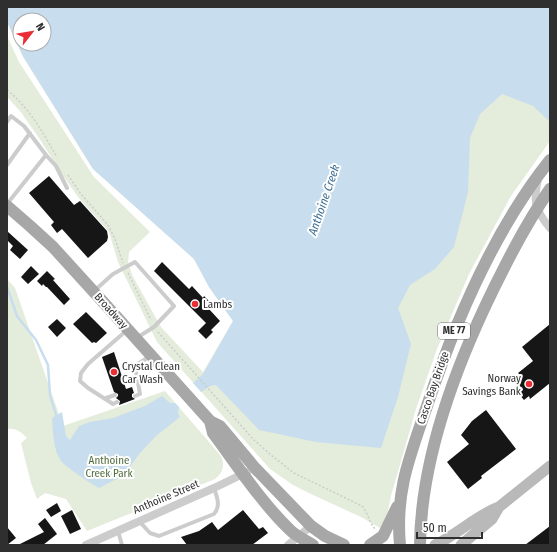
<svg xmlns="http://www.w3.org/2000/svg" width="557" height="552" font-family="'Fira Sans Condensed',sans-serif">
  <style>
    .green { fill: #e4ecdc; fill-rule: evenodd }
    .water { fill: #c8dded; fill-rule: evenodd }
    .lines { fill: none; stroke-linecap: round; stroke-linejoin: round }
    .stream { stroke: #c8dded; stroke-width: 2.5 }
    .building { fill: #161616 }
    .path { stroke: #ccc; stroke-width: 1.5; stroke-dasharray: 2 2; stroke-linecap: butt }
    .lane { stroke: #ccc; stroke-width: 4 }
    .street { stroke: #ccc; stroke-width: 8 }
    .secondary { stroke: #b9b9b9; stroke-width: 11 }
    .primary { stroke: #a7a7a7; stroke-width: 12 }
    .poi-dot { fill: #e92e35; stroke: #fff; stroke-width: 1.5 }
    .labels { text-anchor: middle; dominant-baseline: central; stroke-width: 4; stroke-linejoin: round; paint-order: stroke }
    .shield { fill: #fff; stroke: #6d6d6d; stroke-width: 1 }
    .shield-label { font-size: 10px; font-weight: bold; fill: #2f2f2f }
    .poi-label { font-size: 11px; fill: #2f2f2f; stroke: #fff; text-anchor: start }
    .street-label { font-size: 11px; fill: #2f2f2f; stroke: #fff }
    .park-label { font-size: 11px; fill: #506c3b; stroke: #fff }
    .water-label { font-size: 12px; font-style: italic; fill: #3b6e93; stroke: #fff }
  </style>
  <rect width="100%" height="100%" fill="#fff"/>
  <path class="green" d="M7,7h543v134l-39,55 -42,78 -32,75 -21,60 -25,87 -3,15 -3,9 -5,8 -19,-11 -50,-23 -18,-9 -23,-16 -113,-127 -39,-80 -9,-30 -31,-35 -16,-23 -23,-36 -19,-27 -13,-14v-61l12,26 75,115 56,55 -21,20 -1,10 4,13 29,52 42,45 30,-51 -24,-34 -15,-28 -101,-90 -70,-112 -16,-35zM20,20h24v24h-24z
    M7,279l8,9 48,138 102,-35 56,65c4,9 2,17 -6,23l-128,52 -21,-32 -21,-6 -8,6 -6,-16 -10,-40 6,-5c-6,-6 -10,-10 -20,-9z"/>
  <path class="water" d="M7,7h543v115l-17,-16 -31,-12 -22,20 -10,24 -2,54 -14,55 -19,22 -25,16 -12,23 13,36 -13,53 -17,51 -65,-6 -57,-12 -43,-45 -6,1 -9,6 -8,-9 10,-9 30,-53 -24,-34 -15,-28 -101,-90 -70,-113 -16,-34zM20,20h24v24h-24z
    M162,396l8,7h5l4,4 -1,6 2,4 -24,19 -16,17 -16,22 -25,13c-10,-6 -31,-19 -38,-27 -8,-11 -8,-30 -9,-43l10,-6 4,24 4,4 9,-14 11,-4 23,-4 32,-12z"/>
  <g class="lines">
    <path class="stream" d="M7,287l10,29 19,24 12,25 2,30 7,23"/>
  </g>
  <path class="building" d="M49,176l25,29 6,-4 27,30 1,6 -1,4 -19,17 -26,-29 -5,4 -6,-8 3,-3 -25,-29z
    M7,231l21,19 -8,9 -10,-9 3,-4 -6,-6z
    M162,262l27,27 3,-3 11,12 1,-2 9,9 -4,4 11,12 -9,9 2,2 -7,7 -8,-8 8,-8 -52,-52z
    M31,266l8,8 -11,10 -7,-7z
    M47,271l8,8 -2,1 17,19 -6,6 -17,-18h-1l-3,-3 -1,2 -5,-5z
    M86,312l21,21 -11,10 -2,-1 -2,1 -19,-19z
    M57,319l9,9 -9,9 -9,-10z
    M550,324v59l-20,16 -1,-3 -5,4 -6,-7 5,-3 -8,-11 5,-4 -2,-2 15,-12 -11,-14z
    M114,352l12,37 6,-2 2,6 -2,1v3l3,2 -16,6 1,-4 -4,-3 2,-2v-2l-4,-2 -12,-35z
    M486,410l30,39 -35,27 1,2 -14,11 -21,-27 22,-18 -8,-9 11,-14z
    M57,503l4,8 -10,6 -5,-7z
    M72,510l9,19 -11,5 -9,-18z
    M243,510l16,19 4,-2 5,6 -16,12h-65l-6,-8 18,-6 13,-9 6,8z
    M45,518l12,16 -14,11h-25l26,-13 -6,-8z
    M550,526v19h-25z
    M7,527l9,11 -9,7z"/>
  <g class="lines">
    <path class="path" d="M7,90c22,17 36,43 50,67
      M68,175l13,19 27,31 7,14 8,24
      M128,273l23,47
      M158,332l96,108 17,15 23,18 68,33c6,7 7,16 13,23
      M430,532l4,-1 1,4"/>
    <path class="lane" d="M7,122l4,-6 13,10 22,29 -39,49
      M46,155l10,11 11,22
      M7,165l23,-32
      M94,291l19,-17 22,-12 39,44 -20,21 -16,10
      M135,396l5,-2 -5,-28 15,-10
      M106,398l9,-3
      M117,402l-4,2 -25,-16 -8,-7 1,-8 7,-9 38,-33
      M139,521l11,12 9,3 55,-22c7,-8 3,-17 0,-26
      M118,531l4,14"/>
    <path class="street" d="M538,179c-5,23 -3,31 12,49
      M86,545l128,-57 33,-16
      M288,545l23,-19"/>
    <path class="secondary" d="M435,545c23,-11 42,-30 64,-38
      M461,545l31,-26 7,-12 51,-41"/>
    <path class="primary" d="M7,206l23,20 23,21 61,67 96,107 3,12c24,32 48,69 77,97 6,6 15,10 23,15
      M210,421l10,5 35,42 56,58 14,10 19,9
      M370,545l13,-9 14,-29
      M400,545c-5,-54 10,-89 27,-139 28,-84 67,-176 123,-246
      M420,545c1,-92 41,-193 83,-275 14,-28 29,-55 47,-81"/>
  </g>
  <g class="poi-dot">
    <circle cx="195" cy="304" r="4"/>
    <circle cx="114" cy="372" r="4"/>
    <circle cx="529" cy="384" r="4"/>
  </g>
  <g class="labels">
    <rect class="shield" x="438" y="323" width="32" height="16" rx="3"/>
    <g class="shield-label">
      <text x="454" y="331">ME 77</text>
    </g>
    <g class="poi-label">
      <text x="203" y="304">Lambs</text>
      <text x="122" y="366">Crystal Clean<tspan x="122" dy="13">Car Wash</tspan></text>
      <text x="521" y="378" text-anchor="end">Norway<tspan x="521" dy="13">Savings Bank</tspan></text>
    </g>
    <g class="street-label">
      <text transform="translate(111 311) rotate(48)">Broadway</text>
      <text transform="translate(433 388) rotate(-71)">Casco Bay Bridge</text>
      <text transform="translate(166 497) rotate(-23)">Anthoine Street</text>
    </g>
    <g class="park-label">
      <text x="109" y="460">Anthoine<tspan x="109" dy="13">Creek Park</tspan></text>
    </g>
    <g class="water-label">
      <text transform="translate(324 200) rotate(-71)">Anthoine Creek</text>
    </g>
  </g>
  <rect width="557" height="552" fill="none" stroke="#2f2f2f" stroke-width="16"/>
  <g transform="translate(32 32) rotate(59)"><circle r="19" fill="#ffffff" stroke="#acacac"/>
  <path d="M0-3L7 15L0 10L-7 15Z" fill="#e92e35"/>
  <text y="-6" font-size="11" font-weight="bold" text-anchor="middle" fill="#2f2f2f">N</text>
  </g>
  <path d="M417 532v6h65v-6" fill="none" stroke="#2f2f2f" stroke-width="2"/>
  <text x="423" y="532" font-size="12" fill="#2f2f2f" stroke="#ffffff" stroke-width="3" paint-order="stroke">50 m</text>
</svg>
